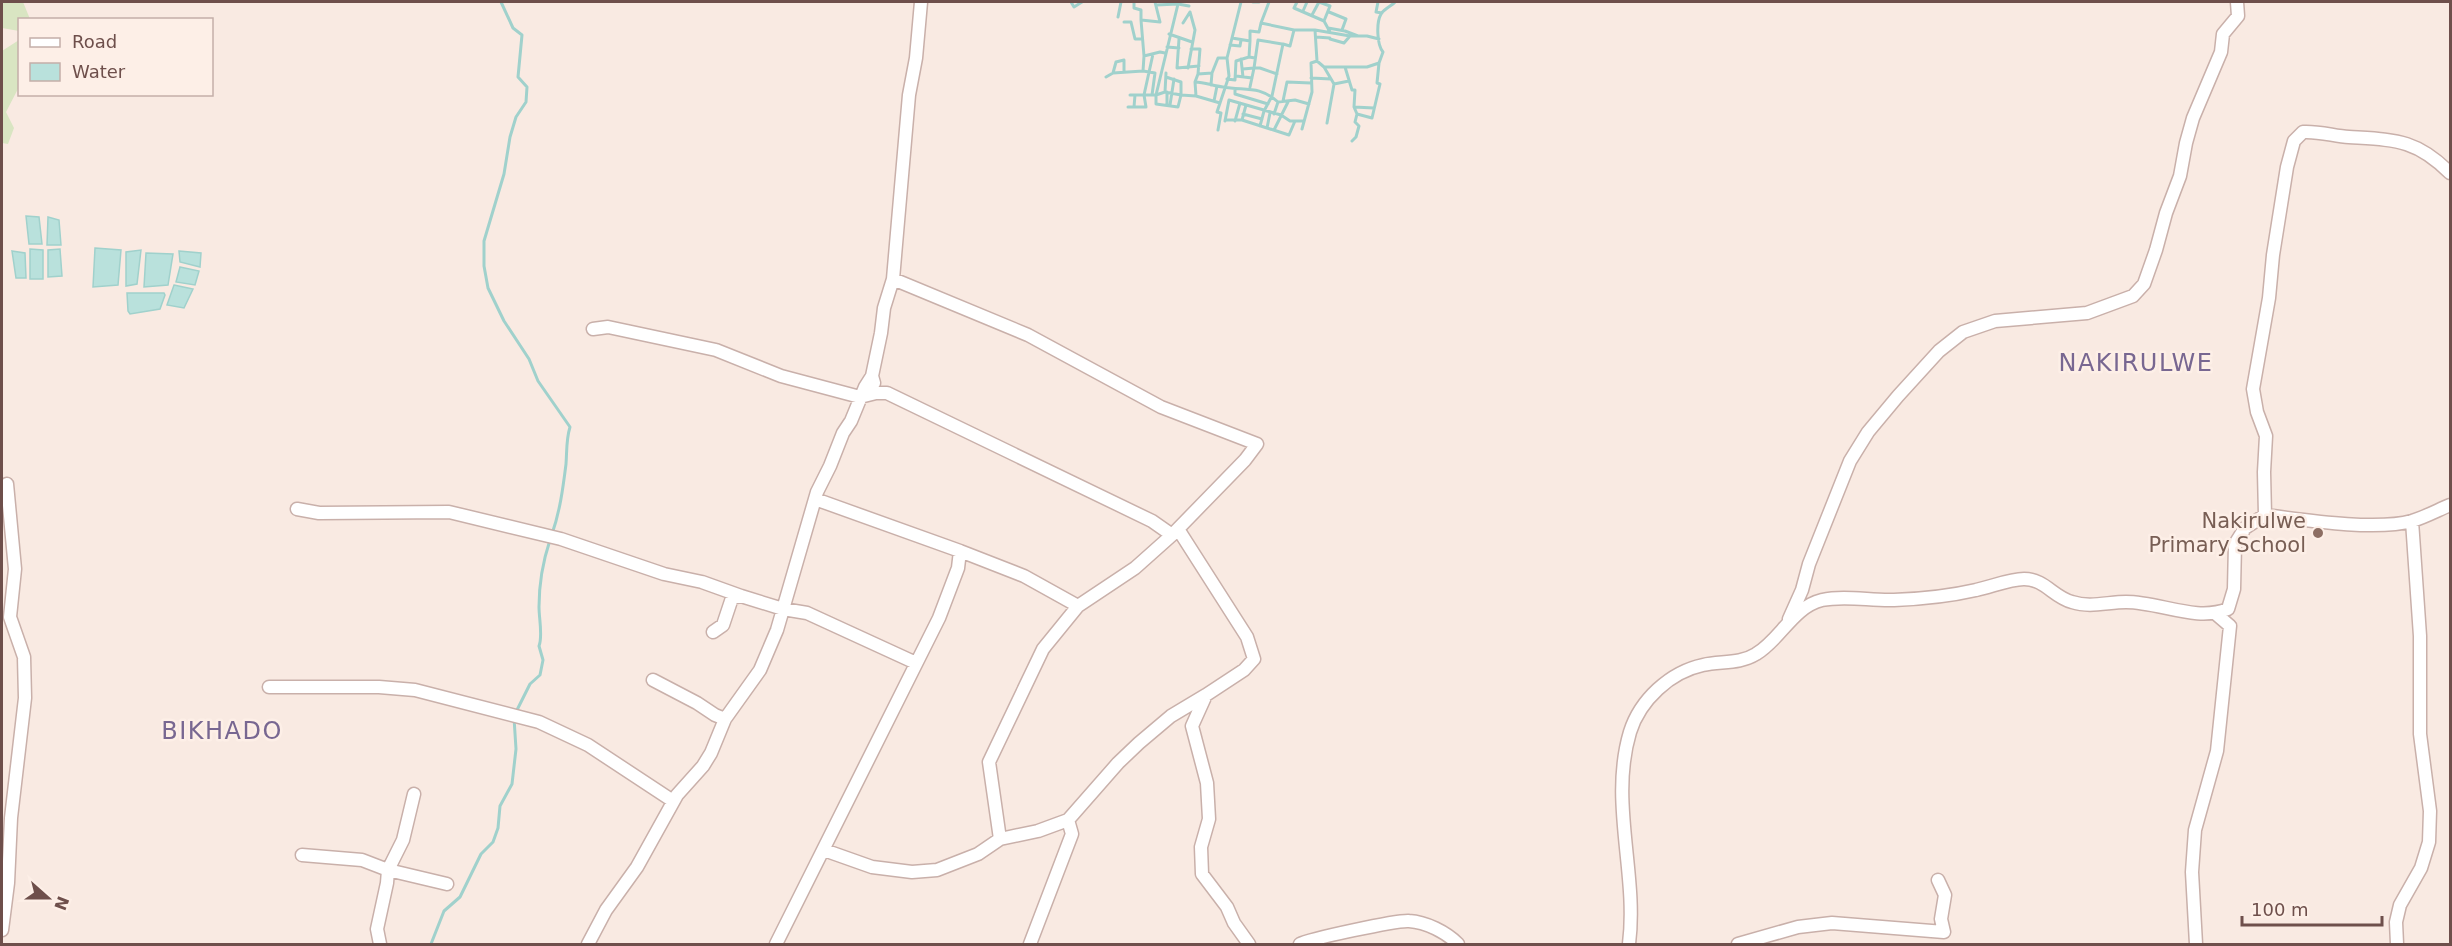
<svg xmlns="http://www.w3.org/2000/svg" width="2452" height="946" font-family="'DejaVu Sans',sans-serif">
  <style>
    .green { fill: #d9e5c2 }
    .water { fill: #b9e1dc; stroke: #a0d1cc; stroke-width: 1.5 }
    .lines { fill: none; stroke-linecap: round; stroke-linejoin: round }
    .stream { stroke: #a0d1cc; stroke-width: 3 }
    .minor-casing { stroke: #c9b0aa; stroke-width: 15 }
    .minor { stroke: #fff; stroke-width: 12 }
    .education-dot { fill: #8d6e63; stroke: #fdefe7; stroke-width: 2 }
    .labels { text-anchor: middle; dominant-baseline: central; stroke-width: 5; stroke-linejoin: round; paint-order: stroke }
    .education-label { font-size: 21px; fill: #785e54; stroke: #fdefe7; text-anchor: end }
    .quarter-label { font-size: 24px; letter-spacing: 1.5px; fill: #786791; stroke: #fdefe7 }
  </style>
  <rect width="100%" height="100%" fill="#f9eae2"/>
  <path class="green" d="M2,2h21l7,17 -10,1 -1,11 -17,-3z
    M19,40v47l-13,25 8,16 -6,16 -6,-1v-92z"/>
  <path class="water" d="M26,216l13,1 3,27h-13z
    M48,217l11,3 2,25h-14z
    M95,248l26,2 -3,35 -25,2z
    M30,249l13,1v29h-13z
    M60,249l2,27 -14,1v-27z
    M141,250l-4,34 -11,2v-34z
    M12,251l13,2 1,25h-10z
    M179,251l22,2 -1,14 -20,-5z
    M146,253l27,1 -5,31 -24,2z
    M180,267l19,4 -4,14 -19,-3z
    M174,285l19,4 -9,19 -17,-3z
    M127,293h37l1,2 -5,14 -30,5 -2,-3z"/>
  <g class="lines">
    <path class="stream" d="M501,2l12,26 9,7 -4,42 9,10 -1,15 -10,15 -6,20 -6,37 -20,67v25l4,22 16,33 25,38 9,22 32,46c-4,13 -3,24 -4,37 -3,24 -6,47 -14,70
      M1071,2l3,5 8,-5
      M1134,2v6l7,2v10l19,2 -5,-20
      M1253,2h6
      M1269,2l-8,21 33,7
      M1297,2l-3,6 30,13
      M1319,2l11,4 -6,15 6,11
      M1378,2l-2,10 6,1
      M1156,5l22,-1 11,2
      M1303,11l4,-9
      M1329,12l17,7 -4,11
      M1312,15l7,-13
      M1118,17l3,-15
      M1141,20l3,36
      M1124,22h7l4,17h7
      M1183,23l7,-11
      M1328,28l17,3 13,5
      M1169,34l23,8
      M1316,37l14,1
      M1232,38l18,3v-10l9,1 2,-9
      M1179,39l-2,29 22,-2
      M1330,39l14,4 6,-7h17l12,3
      M1230,45l10,1 1,-6
      M1167,47l12,1
      M1191,49h9l-2,25
      M1249,57l1,-16
      M1241,59l2,18
      M1317,61l-2,-31 35,6
      M1188,68l7,-38 -5,-18
      M1243,69l11,-1 4,-28 24,4
      M1113,73l3,-11 8,-2v12
      M1212,73l-14,1 -3,8 1,14 24,7
      M1236,76l16,2
      M1106,77l7,-4 30,-2
      M1311,78l20,1
      M1227,79l8,1 1,-19 13,-4 6,1
      M1195,82c10,0 18,4 28,5 22,4 36,-2 55,15l17,-2 14,4
      M1334,84l15,-3
      M1211,85l1,-12 6,-15h9
      M1250,87l4,-19h6l17,6
      M1235,89v5l33,10
      M1165,92l1,-19
      M1130,95h26v9l22,3 3,-12 15,1
      M1152,95l3,-22 -12,-2 1,-15 16,-4 5,1
      M1156,95l22,-91
      M1156,95l9,-3 16,3v-13l-15,-5
      M1214,101l3,-15
      M1283,101l4,-19 24,1
      M1167,105v-13
      M1170,105l4,-26
      M1128,107h18l-2,-12 9,-41
      M1134,107l1,-12
      M1354,107l20,1
      M1243,114l19,5
      M1274,114l4,-12
      M1357,114l-3,-7 1,-17h-3l-7,-23h22l12,-4
      M1225,120h17l47,15 6,-14
      M1242,120l4,-15
      M1225,121l4,-21 52,15 9,6h14
      M1235,121l5,-18
      M1327,123l7,-39 -10,-17h21
      M1260,126l4,-15 8,-15 11,-52 7,2 4,-16h21
      M1267,128l3,-15
      M1302,129l10,-37 -1,-29 6,-2 7,6
      M1218,130l3,-17 -4,-1 12,-36 -2,-18 14,-56
      M1274,130l14,-28
      M1352,141l4,-4 3,-11 -4,-4 2,-8 15,4 8,-34 -3,-1 2,-20 4,-11c-6,-7 -7,-29 -2,-38 4,-6 11,-8 14,-12
      M516,712l14,-28 10,-9 3,-15 -4,-14c4,-10 0,-27 0,-39 0,-22 4,-46 11,-67
      M431,944l13,-33 16,-14 21,-43 12,-12 5,-14 2,-22 12,-22 4,-35 -2,-31"/>
    <defs>
      <path id="minor" d="M593,329l15,-2 108,23 65,26 79,21 16,-4h11l265,128 20,14 73,-75 12,-16 -96,-37 -133,-72 -135,-56
        M874,383l-2,-7 9,-43 3,-25 9,-29 16,-184 7,-37 5,-56
        M815,499l145,52
        M297,509l22,4 130,-1 112,27 103,35 38,8 39,14
        M2265,515l-1,-43 2,-36 -9,-24 -4,-23 16,-91 4,-43 14,-88 7,-26 9,-9c16,-1 31,4 46,5 46,3 67,2 101,36
        M1178,529l69,108 7,22 -10,11 -38,25 -14,31 15,57 2,36 -8,28 1,27 25,33 7,16 15,21
        M1789,619l13,-29 7,-26 41,-103 18,-29 30,-36 41,-45 24,-19 32,-11 92,-8 46,-17 11,-12 12,-34 10,-37 14,-37 6,-33 7,-25 28,-66 2,-18 15,-18 -1,-14
        M713,632l10,-7 9,-27 9,-2 42,13 24,4 109,50
        M653,680l44,23 18,12 10,4 35,-49 17,-40 40,-138 13,-26 13,-33 8,-12 14,-34 7,-11
        M269,687h110l36,3 124,32 49,23 85,56
        M1000,839l-11,-77 54,-113 35,-43 57,-38 37,-33
        M824,850l48,17 40,5 25,-2 41,-16 22,-15 38,-8 30,-11 50,-57 21,-20 32,-27 35,-21
        M302,855l60,5 26,10 59,14
        M2,930l6,-47 3,-65 14,-120 -1,-41 -14,-40 5,-48 -8,-85
        M380,944l-3,-15 10,-46 1,-13 15,-30 11,-46
        M588,944l18,-34 31,-43 40,-72 26,-29 8,-13 14,-34
        M776,944l163,-326 19,-50 2,-17 64,25 54,30
        M1030,944l42,-110 -4,-14
        M1300,944c9,-5 97,-24 109,-23 17,1 37,11 49,23
        M1629,944c9,-70 -20,-142 1,-212 10,-32 40,-60 73,-67 18,-4 37,-1 53,-11 24,-14 37,-47 66,-54 23,-5 49,1 72,0 27,-1 56,-4 82,-10 15,-3 33,-11 48,-11 21,0 29,18 48,23 18,6 36,0 54,0 34,0 70,20 102,7l6,-20 1,-45 10,-16 20,-13c39,5 111,16 147,6 13,-4 26,-11 38,-16
        M1738,944l60,-17 34,-4 112,9 -3,-13 4,-24 -7,-15
        M2196,944l-4,-72 3,-42 22,-79 13,-125 -14,-12
        M2397,944l-1,-22 4,-17 21,-37 8,-26 1,-31 -10,-77v-98l-8,-115"/>
    </defs>
    <use href="#minor" class="minor-casing"/>
    <use href="#minor" class="minor"/>
  </g>
  <circle class="education-dot" cx="2318" cy="533" r="6"/>
  <g class="labels">
    <g class="education-label">
      <text x="2306" y="521">Nakirulwe<tspan x="2306" dy="24">Primary School</tspan></text>
    </g>
    <g class="quarter-label">
      <text x="2136" y="363">NAKIRULWE</text>
      <text x="222" y="731">BIKHADO</text>
    </g>
  </g>
  <rect width="2452" height="946" fill="none" stroke="#6e4f4b" stroke-width="6"/>
  <rect x="18" y="18" width="195" height="78" fill="#fdefe7" stroke="#c4afa9" stroke-width="1.5"/>
  <rect x="30" y="38" width="30" height="9" fill="#ffffff" stroke="#c4afa9" stroke-width="1.5"/>
  <text x="72" y="48" font-size="18" fill="#6e4f4b">Road</text>
  <rect x="30" y="63" width="30" height="18" fill="#b9e1dc" stroke="#c4afa9" stroke-width="1.5"/>
  <text x="72" y="78" font-size="18" fill="#6e4f4b">Water</text>
  <g transform="translate(48 898) rotate(111)" stroke="#fdefe7" stroke-width="4.5" paint-order="stroke">
  <path d="M0-4.5L10 22L0 15L-10 22Z" fill="#6e4f4b"/>
  <text y="-9" font-size="16" font-weight="bold" text-anchor="middle" fill="#6e4f4b">N</text>
  </g>
  <path d="M2242 916v9h140v-9" fill="none" stroke="#6e4f4b" stroke-width="3"/>
  <text x="2251" y="916" font-size="18" fill="#6e4f4b" stroke="#fdefe7" stroke-width="4.5" paint-order="stroke">100 m</text>
</svg>
